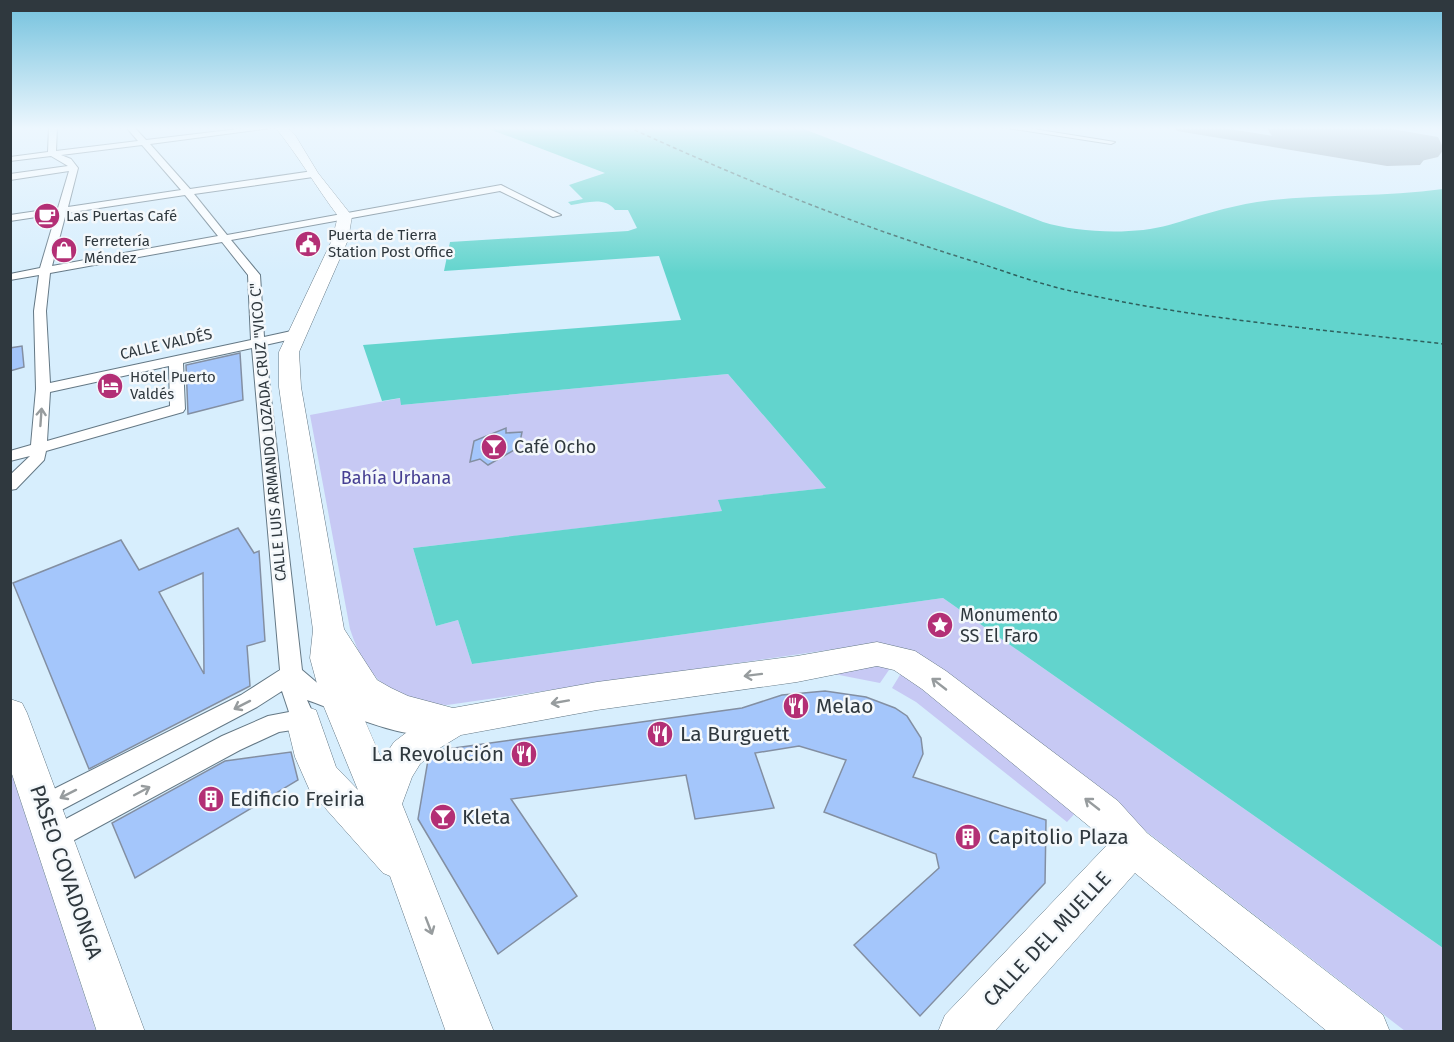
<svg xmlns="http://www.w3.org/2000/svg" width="1454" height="1042" font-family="'Fira Sans',sans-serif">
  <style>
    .green { fill: #c7c9f4 }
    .water { fill: #62d4cd }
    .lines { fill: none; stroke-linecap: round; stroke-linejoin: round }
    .ferry { stroke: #2f605d; stroke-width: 1.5; stroke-dasharray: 4 3; stroke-linecap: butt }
    .taxiway { fill: #92a2ae; fill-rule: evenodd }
    .runway { fill: #92a2ae; fill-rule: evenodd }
    .building { fill: #a4c6fb; stroke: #838fa2; stroke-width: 1.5; fill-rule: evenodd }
    .street-casing { stroke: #647885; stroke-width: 2 }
    .secondary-casing { stroke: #647885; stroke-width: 1 }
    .street { fill: #fff; fill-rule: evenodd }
    .secondary { fill: #fff; fill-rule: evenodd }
    .oneway { stroke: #979c9e }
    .labels { text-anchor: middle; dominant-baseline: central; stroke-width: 5; stroke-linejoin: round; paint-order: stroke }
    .far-poi-label { font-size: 15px; fill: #2f383e; stroke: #f4f8fb; text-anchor: start }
    .far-street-label { font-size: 15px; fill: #2f383e; stroke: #f4f8fb }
    .poi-label { font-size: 18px; fill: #2f383e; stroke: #f4f8fb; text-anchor: start }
    .park-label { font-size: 18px; fill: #463f93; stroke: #f4f8fb }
    .near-poi-label { font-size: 21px; fill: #2f383e; stroke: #f4f8fb; text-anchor: start }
    .near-street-label { font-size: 21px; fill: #2f383e; stroke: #f4f8fb }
  </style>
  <rect width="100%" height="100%" fill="#d7eefd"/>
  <path class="green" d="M728,374l98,114 -107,12 4,11 -310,37 23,78 22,-6 14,44 471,-66 500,350v83h-38l-486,-375 -49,-12 -423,61c-54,-2 -81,-26 -97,-76l-40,-214 91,-17v7z
    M880,665l11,2 -11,16 -46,-9z
    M903,670l177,138 -13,14 -151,-120 -24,-14z
    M10,769l86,262h-85z"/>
  <path class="water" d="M484,127h315l244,95c35,11 91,13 126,3 30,-9 57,-18 88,-23 62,-9 125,-4 186,-13v759l-500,-350 -471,66 -14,-44 -22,6 -23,-78 309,-37 -4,-11 108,-12 -98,-114 -327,31 -1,-7 -18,3 -19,-56 318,-25 -22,-64 -215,15 6,-29 178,-11 9,-3 -9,-18h-13c-10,-14 -29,-7 -44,-5l-3,-3 15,-3 -14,-14 36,-12z"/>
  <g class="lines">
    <path class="ferry" d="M628,127c116,53 229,99 351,136 30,10 61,21 92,28 122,28 249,38 373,53"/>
    <path class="taxiway" d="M1174,127h43l170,27 21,1v-3l-17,-4 -2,-4 2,-4c14,-3 30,2 38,13l-9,12 -33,1 -210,-35z"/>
    <path class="runway" d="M1266,127h115l57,10 6,12 -6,8 -17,4 -133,-21 -16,-4z"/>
  </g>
  <path class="building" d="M22,346l2,21 -14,4v-23z
    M240,353l3,47 -55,14 -2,-49z
    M506,428v5l16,-1 -2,10 -4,7 -28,16 -8,-6 -10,3 4,-21z
    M238,528l16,25 5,-2 6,90 -18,5 3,40 -161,83 -76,-186 108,-43 18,30zM203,573l1,101 -45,-82z
    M825,691l41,6 29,11 12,8 14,22 2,16 -10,23 133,43 -1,63 -125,133 -66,-71 85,-77 -3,-14 -112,-42 22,-52 -47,-14 -44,7 19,55 -79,11 -9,-44 -175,24 66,97 -79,58 -80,-135 10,-59 12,-10 302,-42 40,-13z
    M291,752l7,28 -163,98 -23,-55 113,-62z"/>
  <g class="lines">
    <defs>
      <path id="street" d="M49,127h8l-1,24 82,-10 -12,-14h8l12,13 109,-13h23l-128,17 40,45 123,-18 4,3 -4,3 -119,17 33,41 274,-50 60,30 -8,2 -53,-26 -269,49 29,35 4,62 32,-7 6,4 -1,3 -36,8 37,325 20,17 73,24 40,8 4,7 -4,7c-27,9 -99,-23 -128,-33l9,20 -4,7 -33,5 -39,18 -186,101 -9,-3 -4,-9 4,-9 177,-94 46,-20 21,-4 -7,-21 -25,16 -205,108 -9,4 -9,-4 -4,-8 4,-8 207,-104 39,-25 -28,-322 -69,15 2,46 -2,3 -137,39 -2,9 -28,29 -6,1v-15l20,-19 -20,5v-10l21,-6 5,-56 -2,-78 5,-36 -29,5v-6l30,-6 16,-54 -46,7v-6l48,-7 11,-37 -59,9v-6l58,-8 -17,-10 -41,5v-4l38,-5zM142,145l39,45 -113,17 10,-39 -7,-9 -10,-4zM185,195l33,41 -166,30 14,-53zM222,242l26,33 3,65 -201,43 -4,-72 4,-38zM169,366l1,40 -123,35 3,-49z
        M1001,127h20l94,15 -4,2z"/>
      <path id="secondary" d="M275,127h12l8,8 23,38 34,43 -4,24 -49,112 2,35 43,242 33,51 14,8 17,8 45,12 144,-26 200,-26 80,-14 38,9 31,20 172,130 29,32 236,182 7,17h-62l-193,-159 -141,159h-56l7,-17 162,-170 -17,-18 -168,-138 -28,-19 -17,-4 -80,16 -200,28 -136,25 -23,14 -18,15 -8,13 -10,27 92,228h-48l-56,-156 -7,-3 -73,-82 -15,-34 -9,-37 6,-10 12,-4 12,4 20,57 22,23 -36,-88 -12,-44 3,-28 -34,-243v-35l53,-112 6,-24c-22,-29 -40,-61 -63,-89zM356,700l33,18 26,8 -21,16 -12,18z
        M10,699l12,4 5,10 118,319h-48l-87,-264z"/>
    </defs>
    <use href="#street" class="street-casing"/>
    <use href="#secondary" class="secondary-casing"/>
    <use href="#street" class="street"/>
    <use href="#secondary" class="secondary"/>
  </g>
  <defs><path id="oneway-shaft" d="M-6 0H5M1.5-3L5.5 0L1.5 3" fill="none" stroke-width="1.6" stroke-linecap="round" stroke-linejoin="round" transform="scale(1.5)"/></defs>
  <g class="oneway">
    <use href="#oneway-shaft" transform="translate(41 417) rotate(-86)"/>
    <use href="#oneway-shaft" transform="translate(753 675) rotate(173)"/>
    <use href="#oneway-shaft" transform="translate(939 684) rotate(-142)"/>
    <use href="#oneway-shaft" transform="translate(560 702) rotate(170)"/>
    <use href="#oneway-shaft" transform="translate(242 705) rotate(153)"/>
    <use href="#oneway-shaft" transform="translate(142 791) rotate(-28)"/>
    <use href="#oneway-shaft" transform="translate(68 794) rotate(153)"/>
    <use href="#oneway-shaft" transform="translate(1092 804) rotate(-142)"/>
    <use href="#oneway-shaft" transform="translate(429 926) rotate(69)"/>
  </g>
  <linearGradient id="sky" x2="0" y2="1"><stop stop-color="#72c1dd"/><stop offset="0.47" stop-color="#edf7fe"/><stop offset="1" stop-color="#edf7fe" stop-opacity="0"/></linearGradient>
  <rect width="1454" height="273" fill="url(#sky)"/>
  <defs>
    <symbol id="cafe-disc" viewBox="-11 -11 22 22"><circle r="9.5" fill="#b32f75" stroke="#f4f8fb"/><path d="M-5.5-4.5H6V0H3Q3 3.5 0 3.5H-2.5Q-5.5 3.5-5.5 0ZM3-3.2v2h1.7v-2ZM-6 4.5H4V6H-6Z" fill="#fff"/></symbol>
    <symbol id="civic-disc" viewBox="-11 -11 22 22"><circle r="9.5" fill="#b32f75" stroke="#f4f8fb"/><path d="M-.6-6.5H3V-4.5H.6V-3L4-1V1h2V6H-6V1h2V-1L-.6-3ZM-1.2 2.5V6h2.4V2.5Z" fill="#fff"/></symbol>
    <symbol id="shop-disc" viewBox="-11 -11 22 22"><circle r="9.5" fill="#b32f75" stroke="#f4f8fb"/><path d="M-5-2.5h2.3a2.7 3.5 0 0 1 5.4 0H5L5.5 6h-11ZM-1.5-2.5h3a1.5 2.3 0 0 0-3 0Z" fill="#fff"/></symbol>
    <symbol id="hotel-disc" viewBox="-11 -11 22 22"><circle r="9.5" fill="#b32f75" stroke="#f4f8fb"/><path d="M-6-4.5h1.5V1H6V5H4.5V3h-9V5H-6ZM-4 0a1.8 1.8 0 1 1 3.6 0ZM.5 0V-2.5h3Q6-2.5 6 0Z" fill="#fff"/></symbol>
    <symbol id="bar-disc" viewBox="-11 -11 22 22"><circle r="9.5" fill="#b32f75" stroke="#f4f8fb"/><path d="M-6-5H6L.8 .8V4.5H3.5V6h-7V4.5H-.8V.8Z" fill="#fff"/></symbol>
    <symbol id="sight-disc" viewBox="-11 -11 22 22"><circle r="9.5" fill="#b32f75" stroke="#f4f8fb"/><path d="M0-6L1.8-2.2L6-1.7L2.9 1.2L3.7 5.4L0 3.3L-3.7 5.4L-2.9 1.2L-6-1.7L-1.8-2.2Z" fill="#fff"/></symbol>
    <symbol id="restaurant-disc" viewBox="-11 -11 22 22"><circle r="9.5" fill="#b32f75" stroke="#f4f8fb"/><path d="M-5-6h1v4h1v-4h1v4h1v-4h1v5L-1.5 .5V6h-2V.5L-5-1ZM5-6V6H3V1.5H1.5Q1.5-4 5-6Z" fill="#fff"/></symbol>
    <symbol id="building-disc" viewBox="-11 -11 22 22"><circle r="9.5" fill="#b32f75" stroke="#f4f8fb"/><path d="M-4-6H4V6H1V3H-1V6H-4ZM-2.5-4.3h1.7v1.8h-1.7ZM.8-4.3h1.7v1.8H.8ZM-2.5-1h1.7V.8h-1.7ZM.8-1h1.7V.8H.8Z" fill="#fff"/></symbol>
  </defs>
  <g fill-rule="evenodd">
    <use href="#cafe-disc" x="32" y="201" width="30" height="30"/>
    <use href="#civic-disc" x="293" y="229" width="30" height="30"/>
    <use href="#shop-disc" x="49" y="235" width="30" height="30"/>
    <use href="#hotel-disc" x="95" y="371" width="30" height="30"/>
    <use href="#bar-disc" x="479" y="432" width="30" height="30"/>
    <use href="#sight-disc" x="925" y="610" width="30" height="30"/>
    <use href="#restaurant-disc" x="781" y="691" width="30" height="30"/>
    <use href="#restaurant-disc" x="645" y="719" width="30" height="30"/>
    <use href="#restaurant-disc" x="509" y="739" width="30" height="30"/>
    <use href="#building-disc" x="196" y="784" width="30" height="30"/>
    <use href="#bar-disc" x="428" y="802" width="30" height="30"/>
    <use href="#building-disc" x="953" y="822" width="30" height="30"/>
  </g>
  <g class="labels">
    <g class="far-poi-label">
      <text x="66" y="216">Las Puertas Café</text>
      <text x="328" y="235">Puerta de Tierra<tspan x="328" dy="17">Station Post Office</tspan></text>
      <text x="84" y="241">Ferretería<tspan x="84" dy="17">Méndez</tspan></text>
      <text x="130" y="377">Hotel Puerto<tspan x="130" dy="17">Valdés</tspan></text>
    </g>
    <g class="far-street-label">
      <text transform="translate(166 344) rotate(-13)">CALLE VALDÉS</text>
      <text transform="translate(268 432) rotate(-95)">CALLE LUIS ARMANDO LOZADA CRUZ "VICO C"</text>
    </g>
    <g class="poi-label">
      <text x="514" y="447">Café Ocho</text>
      <text x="960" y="615">Monumento<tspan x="960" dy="21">SS El Faro</tspan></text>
    </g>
    <g class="park-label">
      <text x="396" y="478">Bahía Urbana</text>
    </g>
    <g class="near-poi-label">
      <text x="816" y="706">Melao</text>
      <text x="680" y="734">La Burguett</text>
      <text x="504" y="754" text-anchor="end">La Revolución</text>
      <text x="230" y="799">Edificio Freiria</text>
      <text x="462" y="817">Kleta</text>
      <text x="988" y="837">Capitolio Plaza</text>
    </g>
    <g class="near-street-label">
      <text transform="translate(66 872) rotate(71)">PASEO COVADONGA</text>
      <text transform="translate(1047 939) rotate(-47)">CALLE DEL MUELLE</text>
    </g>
  </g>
  <rect width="1454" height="1042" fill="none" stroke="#2f383e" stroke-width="24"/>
</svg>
